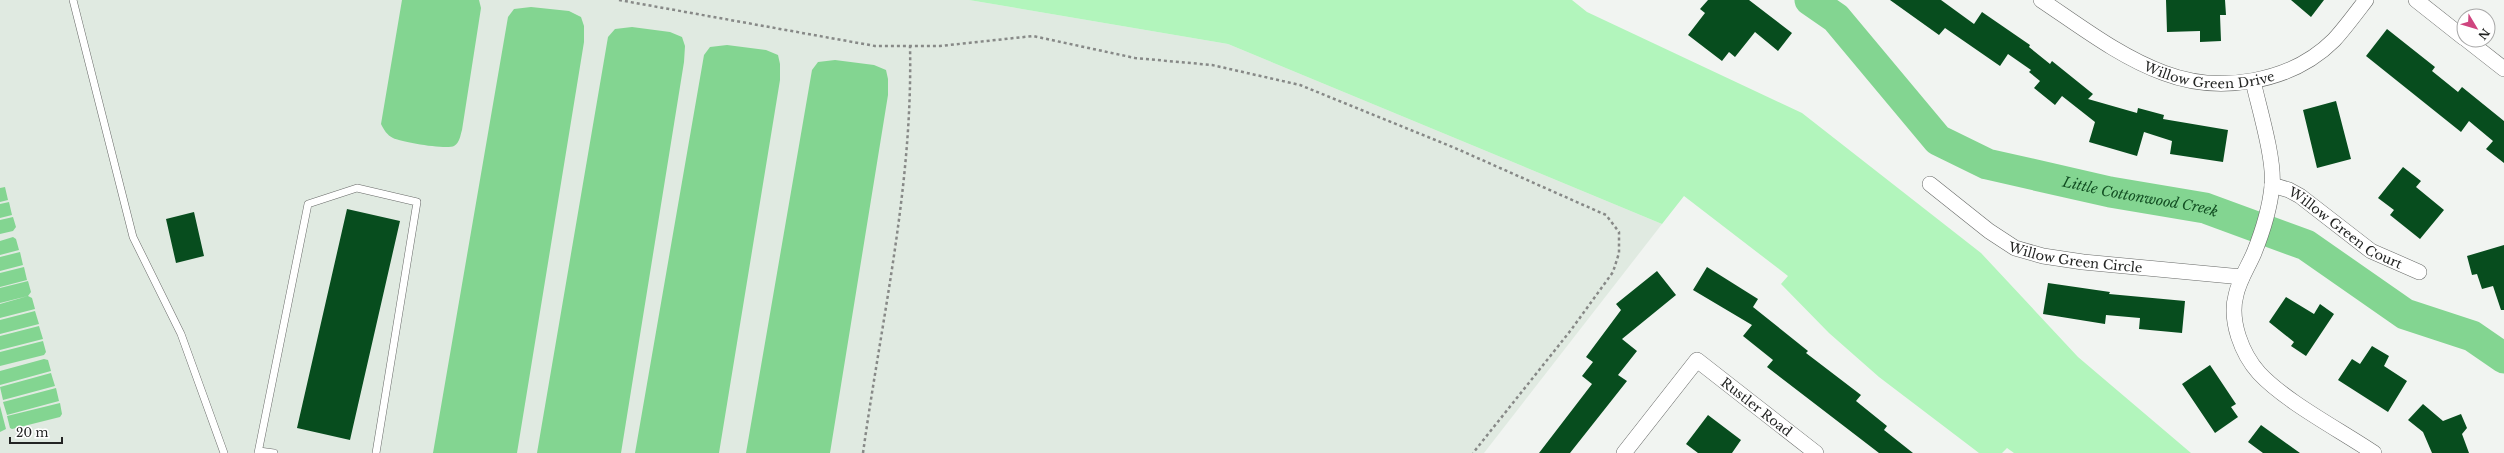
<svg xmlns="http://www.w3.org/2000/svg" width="2504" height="453" font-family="'Libre Baskerville',serif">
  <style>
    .built { fill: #e0eae1 }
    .green { fill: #b2f5bc }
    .water { fill: #83d591 }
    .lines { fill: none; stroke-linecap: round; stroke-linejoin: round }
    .river { stroke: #83d591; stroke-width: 31 }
    .building { fill: #074d1e }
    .service-casing { stroke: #686a68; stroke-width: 8 }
    .minor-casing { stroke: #686a68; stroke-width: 16 }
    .path { stroke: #878987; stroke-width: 2.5; stroke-dasharray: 3 3; stroke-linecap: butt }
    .service { stroke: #fff; stroke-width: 7 }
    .minor { stroke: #fff; stroke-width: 15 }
    .labels { text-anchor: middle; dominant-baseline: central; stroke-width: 4; stroke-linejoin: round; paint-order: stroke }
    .street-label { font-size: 13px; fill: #232423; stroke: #fff }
    .water-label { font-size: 14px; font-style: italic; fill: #124e22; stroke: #fff }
  </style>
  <rect width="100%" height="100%" fill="#f1f4f1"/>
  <path class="built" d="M0,0h969l259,44 434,180 -178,229h-1484z"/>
  <path class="green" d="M969,0h603l15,12 215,101 179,140 97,104 113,96h-177l-7,-5 -5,5h-23l-100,-76 -50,-44 -48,-49 7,-8 -104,-80 -22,28 -434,-180z"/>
  <path class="water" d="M402,0h77l2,8 -19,122c-2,6 -2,12 -8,16 -7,4 -53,-4 -61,-8 -6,-3 -9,-8 -12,-14z
    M531,7l38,4 12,6 3,9v16l-67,411h-84l75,-436 6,-8z
    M632,27l38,5 12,5 3,9 -1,16 -63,391h-84l71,-416 7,-8z
    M727,45l39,5 12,5 2,9v16l-61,373h-84l69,-398 6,-8z
    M835,60l39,5 12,5 2,9v16l-58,358h-84l66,-383 6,-8z
    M5,187l3,13 -8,2v-14z
    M9,202l3,13 -12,3v-14z
    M13,217l3,10 -3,4 -13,3v-14z
    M13,237l3,2 3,11 -19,5v-14z
    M20,252l3,13 -23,6v-14z
    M24,267l3,13 -27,7v-14z
    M28,281l3,11 -3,4 -28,7v-15z
    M28,296l4,2 3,11 -35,9v-14z
    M35,311l4,13 -39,10v-14z
    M39,326l4,13 -43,11v-14z
    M43,341l3,11 -2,3 -44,11v-14z
    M44,359l4,1 3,11 -51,14v-14z
    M51,373l4,13 -52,14 -3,-13z
    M56,388l3,13 -52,14 -4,-13z
    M60,403l2,11 -2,3 -48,12 -2,-1 -3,-12z
    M0,406l6,23 -6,3z"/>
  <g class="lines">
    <path class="river" id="s1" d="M1810,0l26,18 102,122 49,24 123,28 95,16 101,37 99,69 67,22 32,22"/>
  </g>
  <path class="building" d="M1708,0h41l43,33 -14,18 -23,-19 -20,25 -6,-5 -7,9 -34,-26 17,-22 -5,-4z
    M1890,0h51l33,24 8,-12 48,33 -1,2 21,17 2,-3 41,33 -5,5 49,14 1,-5 26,7 -1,4 65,11 -5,32 -53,-8 2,-13 -28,-9 -7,24 -48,-14 6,-20 -33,-26 -7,9 -21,-17 6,-7 -11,-9 2,-2 -23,-16 -8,12 -55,-38 -6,7z
    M2166,0h59l1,15h-6l1,26 -21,1v-11l-33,1z
    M2291,0h33l-13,17z
    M2387,29l48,38 -3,4 26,21 4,-5 42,34v42l-18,-14 7,-8 -24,-20 -8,11 -95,-76z
    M2336,101l15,58 -34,9 -14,-58z
    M2403,167l18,14 -5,6 28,23 -24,29 -30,-24 4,-5 -16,-12z
    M347,209l53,12 -50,219 -53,-12z
    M194,212l10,44 -28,7 -10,-44z
    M2504,245v65h-3l-8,-24 -11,3 -5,-15 -5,1 -5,-19z
    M1707,267l51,32 -5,8 55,44 -2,2 55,42 -5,6 31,25 -3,4 29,23h-34l-112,-86 6,-7 -30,-24 9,-11 -59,-35z
    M1657,271l19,24 -54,44 15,12 -19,24 9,6 -57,72h-31l53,-69 -10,-8 11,-14 -7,-5 35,-47 -5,-6z
    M2048,283l62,9 -1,2 76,7 -3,32 -43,-4 1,-11 -34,-3 -1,9 -62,-10z
    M2286,297l28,17 6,-10 14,10 -28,42 -15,-10 3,-4 -25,-20z
    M2372,346l17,10 -5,10 23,15 -19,31 -50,-32 14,-21 8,5z
    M2210,365l26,39 -5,3 7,10 -23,16 -33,-49z
    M2423,404l20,17 18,-7 6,14 -5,6 7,19h-37l-9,-21 -15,-12z
    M1708,415l33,25 -9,13h-34l-12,-9z
    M2261,425l39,28h-37l-15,-11z"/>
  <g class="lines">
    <defs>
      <path id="service" d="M73,0l60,237 48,97 43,119
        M259,451l15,2
        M258,453l50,-249 49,-16 60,14 -41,251"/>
      <g id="minor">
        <path id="s2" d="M2041,0c39,26 79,57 123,73 55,21 127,10 170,-33 11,-12 22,-27 32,-40"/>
        <path d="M2416,0l48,38"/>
        <path d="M2467,40l37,29"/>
        <path d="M2253,81c6,27 22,79 19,105 -2,21 -10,47 -18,67 -6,14 -15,27 -18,42 -7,26 6,59 23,78 27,29 81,57 115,80"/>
        <path id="s3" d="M1930,184l59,47 26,17 28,8 40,6 159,15"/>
        <path id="s4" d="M2272,185l17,5 11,6 71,55 48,21"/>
        <path id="s5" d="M1624,453l73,-93 119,93"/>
      </g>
    </defs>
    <use href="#service" class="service-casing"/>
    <use href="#minor" class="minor-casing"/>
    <path class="path" d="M619,0l256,46h65l93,-10 102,22 77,7 88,20 155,63 151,67 13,17v21l-6,19 -42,58 -98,123
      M863,453c19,-137 50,-268 47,-407"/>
    <use href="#service" class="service"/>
    <use href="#minor" class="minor"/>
  </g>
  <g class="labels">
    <g class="street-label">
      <text stroke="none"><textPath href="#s2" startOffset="189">Willow Green Drive</textPath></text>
      <text stroke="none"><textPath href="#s4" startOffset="86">Willow Green Court</textPath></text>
      <text stroke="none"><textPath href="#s3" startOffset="168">Willow Green Circle</textPath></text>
      <text stroke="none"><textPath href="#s5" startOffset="194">Rustler Road</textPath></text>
    </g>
    <g class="water-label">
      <text stroke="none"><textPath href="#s1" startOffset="402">Little Cottonwood Creek</textPath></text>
    </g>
  </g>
  <g transform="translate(2476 28) rotate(128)"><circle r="19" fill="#ffffff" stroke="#a7a7a7"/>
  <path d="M0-3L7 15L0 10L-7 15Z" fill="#cf457f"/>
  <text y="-6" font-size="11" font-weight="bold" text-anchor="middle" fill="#232423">N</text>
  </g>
  <path d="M10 437v6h52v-6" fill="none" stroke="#232423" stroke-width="2"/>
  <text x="16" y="437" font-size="12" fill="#232423" stroke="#ffffff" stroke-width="3" paint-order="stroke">20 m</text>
</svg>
